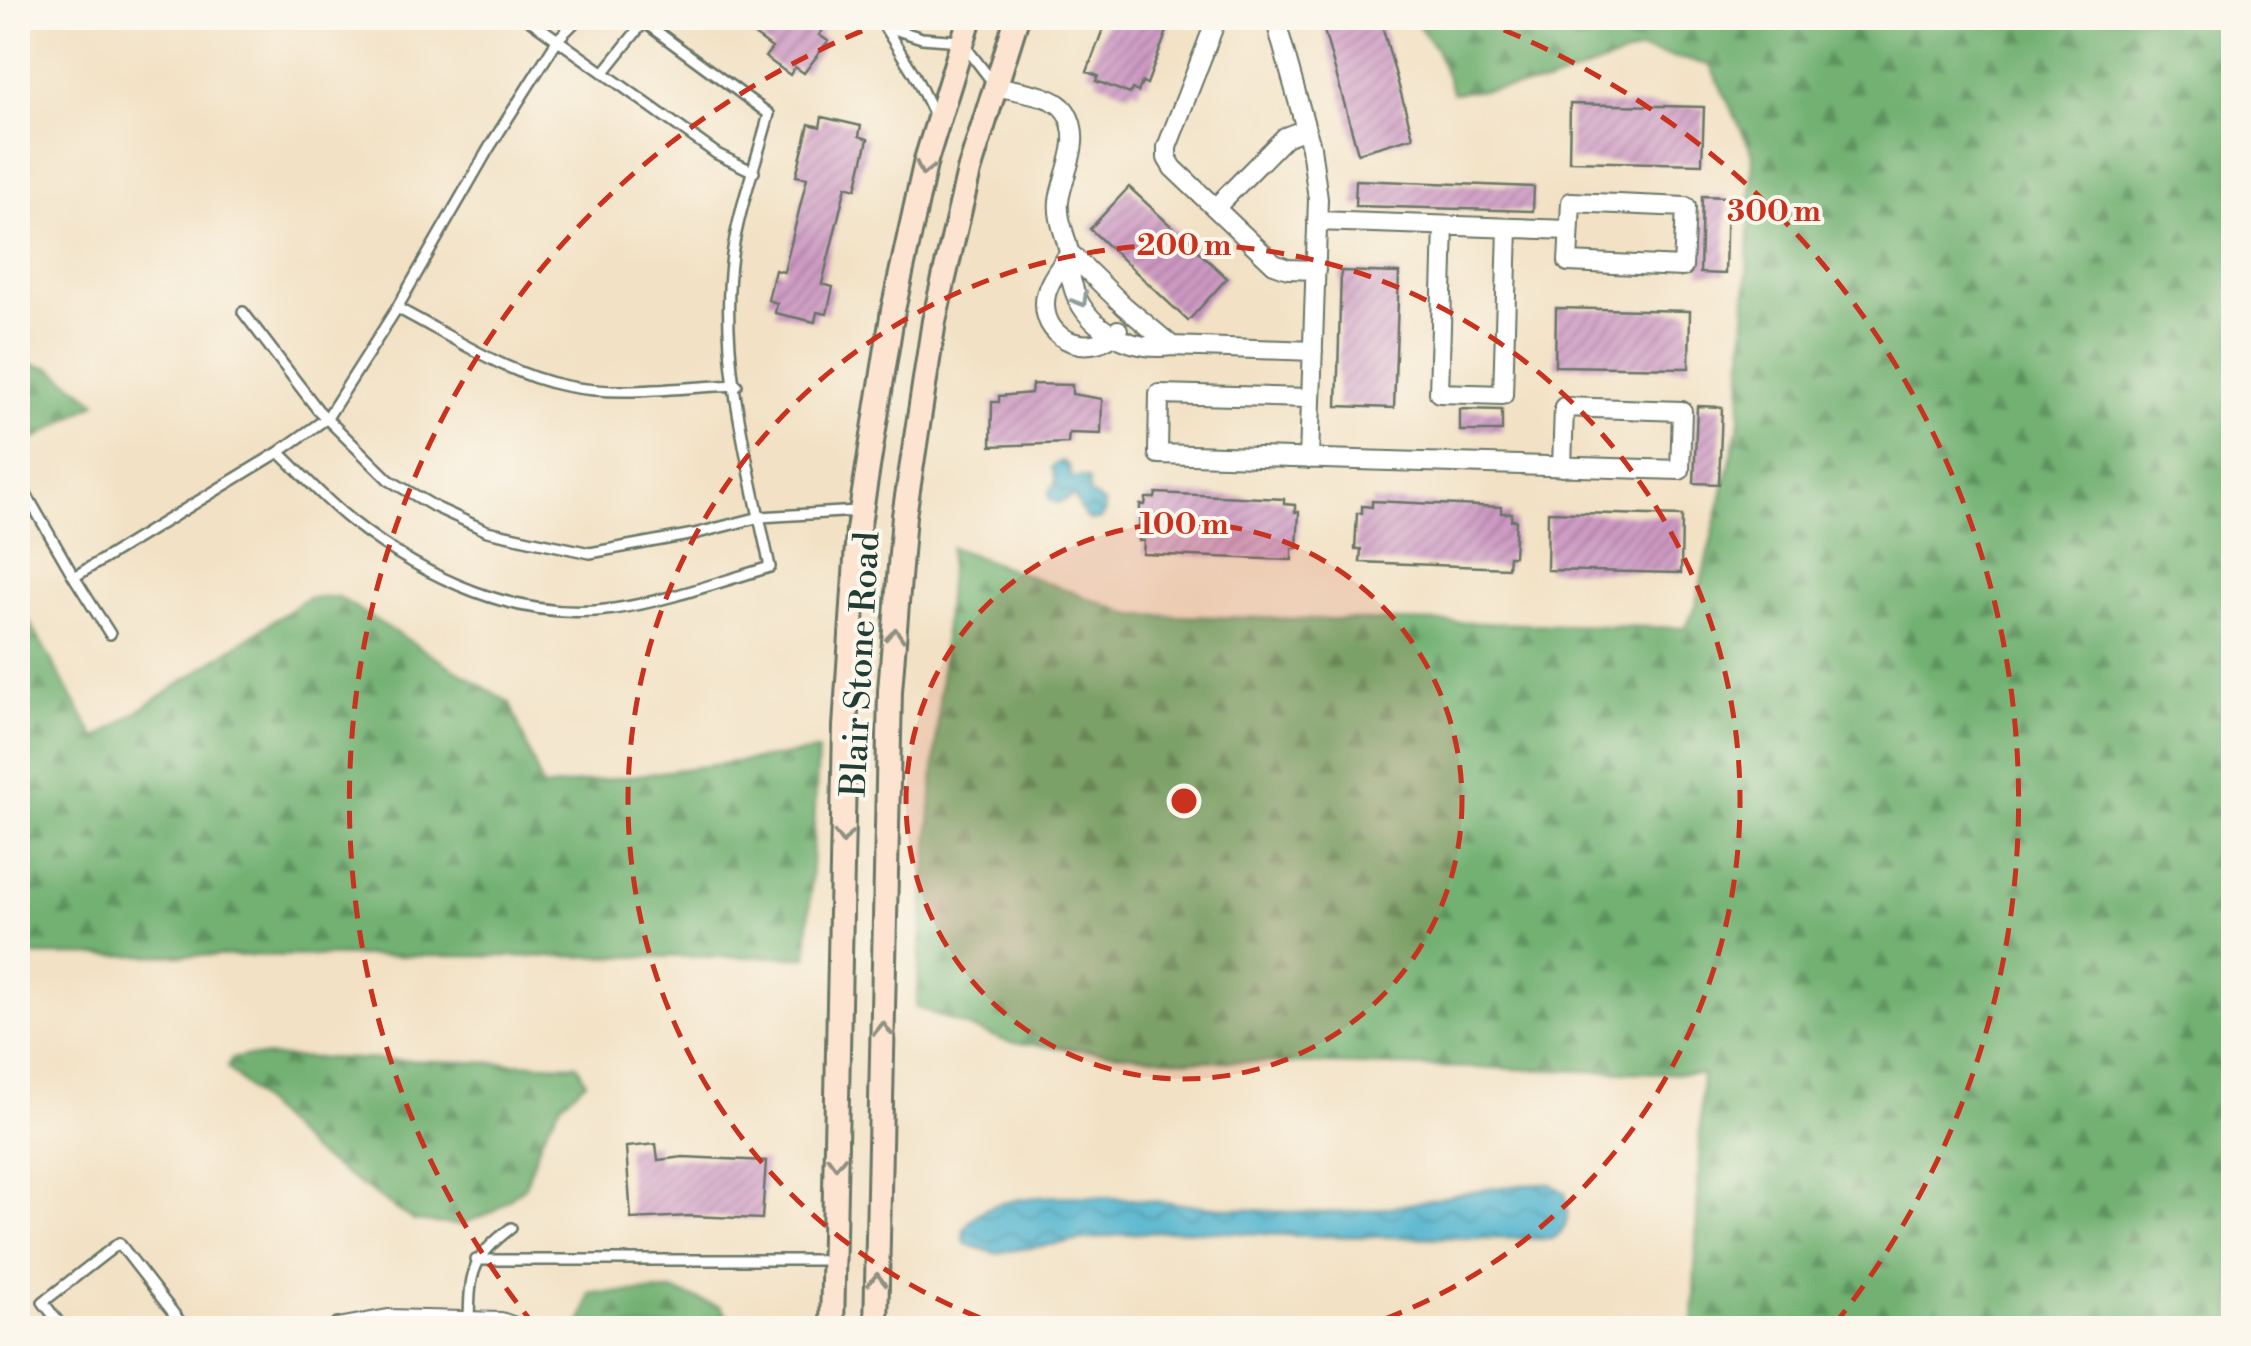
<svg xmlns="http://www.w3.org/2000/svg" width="2251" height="1346" font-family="'Libre Bodoni',serif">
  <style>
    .forest { fill: url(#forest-firs); stroke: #487753; stroke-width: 2.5 }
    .water { fill: url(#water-waves); stroke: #367880; stroke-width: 2.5 }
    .building { fill: url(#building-hatch) }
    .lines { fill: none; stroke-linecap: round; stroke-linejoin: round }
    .lane-casing { stroke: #697666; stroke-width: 14 }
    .street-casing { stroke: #697666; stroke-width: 22 }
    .secondary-casing { stroke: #697666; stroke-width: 28 }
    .lane { stroke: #fff; stroke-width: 9 }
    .street { stroke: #fff; stroke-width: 18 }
    .secondary { stroke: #fde4d1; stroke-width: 22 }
    .oneway { stroke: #8e9082 }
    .oneway2 { stroke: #8f9e9a }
    .ring { fill: none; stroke: #c8321e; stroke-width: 5; stroke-dasharray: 18 12 }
    .labels { text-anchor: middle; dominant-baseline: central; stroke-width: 8; stroke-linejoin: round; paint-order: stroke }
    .street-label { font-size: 35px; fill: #1f3d34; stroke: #fbf7ec }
    .centre { fill: #c8321e; stroke: #fbf7ec; stroke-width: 5 }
    .ring-label { font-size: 30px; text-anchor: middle; font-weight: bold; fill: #c8321e; stroke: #fbf7ec; stroke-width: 8; stroke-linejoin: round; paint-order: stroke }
  </style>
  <defs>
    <pattern id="forest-firs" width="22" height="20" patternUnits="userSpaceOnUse" patternTransform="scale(2.5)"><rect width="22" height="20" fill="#72b172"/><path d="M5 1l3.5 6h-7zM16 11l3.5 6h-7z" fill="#5d915e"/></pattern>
    <pattern id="water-waves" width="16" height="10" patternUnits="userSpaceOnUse" patternTransform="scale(2.5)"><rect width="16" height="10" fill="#4eb2cd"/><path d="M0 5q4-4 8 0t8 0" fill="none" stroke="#4092a7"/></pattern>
    <pattern id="building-hatch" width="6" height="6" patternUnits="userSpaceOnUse" patternTransform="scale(2.5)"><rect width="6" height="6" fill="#cd99c3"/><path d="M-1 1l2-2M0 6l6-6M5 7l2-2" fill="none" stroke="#a67e9f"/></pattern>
  </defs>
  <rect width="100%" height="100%" fill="#fbf7ec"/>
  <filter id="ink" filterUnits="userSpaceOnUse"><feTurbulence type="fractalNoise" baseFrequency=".01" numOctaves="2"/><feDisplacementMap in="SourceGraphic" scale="20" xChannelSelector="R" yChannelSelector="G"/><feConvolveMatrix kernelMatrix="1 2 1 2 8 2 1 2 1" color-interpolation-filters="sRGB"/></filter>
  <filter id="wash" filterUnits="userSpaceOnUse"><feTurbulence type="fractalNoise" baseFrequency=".0048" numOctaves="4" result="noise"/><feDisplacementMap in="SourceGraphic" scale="40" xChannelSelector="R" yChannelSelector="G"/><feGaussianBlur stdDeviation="2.25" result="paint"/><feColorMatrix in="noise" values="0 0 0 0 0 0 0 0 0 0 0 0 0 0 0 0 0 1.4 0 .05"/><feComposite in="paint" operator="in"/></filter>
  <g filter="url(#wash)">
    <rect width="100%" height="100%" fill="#f2e1c4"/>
    <path class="forest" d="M1413,18h820v1310h-540l9,-254 -523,-14 -171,-18 -92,-35 35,-460 182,68 553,13 11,-28 43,-179 13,-267 -43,-89 -70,-15 -94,34 -93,9 -17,-44z
      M18,362l33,6 46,34 -79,47z
      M338,597l172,106 33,85 275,-37 -11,206 -789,-2v-353l78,137 212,-141z
      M245,1056l332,9 9,17 -24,20 -20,35 -17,49 -32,26 -34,13 -45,-4 -105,-71 -82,-83 4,-8z
      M674,1291l47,16 13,21h-154l10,-35z"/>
    <path class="water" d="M1062,461l7,5 2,12 13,-1 5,3v13l15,10 1,9 -5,7 -8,2 -7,-4 -11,-21 -17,7 -7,-3 -1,-8 7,-10 -4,-15z
      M1551,1184l14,9c4,18 5,36 -13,46l-244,-3 -129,-6 -53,4 -132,19 -28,-9c-6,-12 -1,-17 7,-26 39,-40 199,-13 253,-10 41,3 82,6 122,4 69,-4 133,-29 203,-28z"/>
    <g id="blocks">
      <path class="building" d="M731,18h83l12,8 -7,9 9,6 -24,32 -9,-6 -5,8 -25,-18 7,-9z
        M1107,18h65l-25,66 -5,-2 -4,10 -6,-3 -2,5 -34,-13 2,-5 -11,-4z
        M1342,18h38l33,119 -55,16 -36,-130z
        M1570,104l134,3 -2,57 -133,-3z
        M822,117l39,9 -2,10 9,3 -12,50 -10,-3 -24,98 11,3 -6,27 -10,-2 -2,10 -40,-9 2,-10 -9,-3 7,-30 9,2 23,-94 -11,-2 13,-52 11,3z
        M1356,180l178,7 -1,24 -178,-5z
        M1129,187l98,91 -39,43 -98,-92z
        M1702,196l25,1 -2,77 -25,-1z
        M1341,271l58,2 -5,135 -57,-2z
        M1556,308l134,3 -1,57 -134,-2z
        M1032,384l40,1v9l30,5 -1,35 -32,-1 -1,10 -77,3 1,-44h7v-6l32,-3z
        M1697,406l25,1 -3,77 -25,-1z
        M1460,409l42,1v21h-42z
        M1156,493l128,6v5l11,1v7h4l-2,36h-5v12l-149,-6 1,-13h-5l1,-36h5l1,-7h9z
        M1372,501l129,6v6h11l-1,7h5l-2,36h-5l-1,12 -148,-6 1,-13h-6l2,-36h5v-7l10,1z
        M1548,512l134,4 -1,57 -134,-3z
        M656,1144l2,16 25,-3 83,4 -4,58 -72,-3 -59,3 -5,-72z"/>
    </g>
  </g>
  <g filter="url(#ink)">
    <use href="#blocks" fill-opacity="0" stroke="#697666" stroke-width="2.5"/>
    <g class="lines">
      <defs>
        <path id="lane" d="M527,18l190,136 37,18
          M879,18l35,56 20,41
          M887,27l35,11 39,3 33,43
          M397,308c54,28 109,66 169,78 54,11 115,1 171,-1
          M243,312l75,98 71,70 46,27 52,24 103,22 104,-19 66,-17 98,-6
          M279,452c24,23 47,49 73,69 72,57 168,102 262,88 53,-8 105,-27 156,-42 -21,-100 -52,-209 -38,-312 7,-47 25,-95 37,-141l-125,-92 -40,50
          M18,480l56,97
          M110,634l-36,-57 205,-125 48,-34 70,-110 92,-160 69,-109 21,-21
          M476,1260h355
          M469,1321c1,-49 2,-62 42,-93
          M63,1328l-20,-26 76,-59 66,85"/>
        <path id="street" d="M1217,18l-50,129v11l6,10 101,96 14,5 28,1
          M1275,18l36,129 7,52 -9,260
          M996,86c19,5 59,8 70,26 18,29 -3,60 -7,89 -2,19 7,34 10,52 3,10 0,21 3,30 11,45 58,69 100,63l-48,-40 -54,-53
          M1571,202l115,5 -3,60 -115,-5z
          M1215,208l70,-71 21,-8
          M1317,221l252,9
          M1444,226l-5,167 64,2 5,-167
          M1069,254c-9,14 -24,31 -24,49 -1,40 48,55 73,27
          M1172,346l141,5
          M1311,398l-152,-4 -1,60 522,16 2,-59 -118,-4 -2,60
          M338,1328l50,-9 113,3 17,6"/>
        <path id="secondary" d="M832,1328l13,-601 13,-197 35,-220 33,-150 44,-142
          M876,1328l14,-637 14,-175 30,-195 35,-150 48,-153"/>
      </defs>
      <use href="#lane" class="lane-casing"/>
      <use href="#street" class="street-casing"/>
      <use href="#secondary" class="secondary-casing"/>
      <use href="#lane" class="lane"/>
      <use href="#street" class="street"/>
      <use href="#secondary" class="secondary"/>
    </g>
    <defs><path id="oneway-chevron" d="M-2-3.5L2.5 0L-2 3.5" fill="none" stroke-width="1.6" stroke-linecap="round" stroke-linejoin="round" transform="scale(2.5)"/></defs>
    <g class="oneway">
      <use href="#oneway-chevron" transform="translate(924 169) rotate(104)"/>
      <use href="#oneway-chevron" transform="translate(895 635) rotate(-86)"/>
      <use href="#oneway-chevron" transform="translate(843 837) rotate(91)"/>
      <use href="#oneway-chevron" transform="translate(883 1029) rotate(-89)"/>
      <use href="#oneway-chevron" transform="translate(836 1162) rotate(91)"/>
      <use href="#oneway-chevron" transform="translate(877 1280) rotate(-89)"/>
    </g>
    <use class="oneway2" href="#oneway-chevron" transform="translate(1081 300) rotate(59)"/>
  </g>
  <circle cx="1184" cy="801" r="278" fill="#c8321e" fill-opacity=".12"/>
  <g class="ring">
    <circle cx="1184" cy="801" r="278"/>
    <path d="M1008 1328A556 556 0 1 1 1360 1328"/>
    <path d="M535 1326A835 835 0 0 1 892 19M1476 19A835 835 0 0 1 1833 1326"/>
  </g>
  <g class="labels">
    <g class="street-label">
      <text transform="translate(861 664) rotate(-87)">Blair Stone Road</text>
    </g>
  </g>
  <circle cx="1184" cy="801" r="15" class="centre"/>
  <g class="ring-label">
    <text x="1774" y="221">300 m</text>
    <text x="1184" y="255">200 m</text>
    <text x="1184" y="534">100 m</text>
  </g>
  <rect width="2251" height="1346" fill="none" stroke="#fbf7ec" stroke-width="60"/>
</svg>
